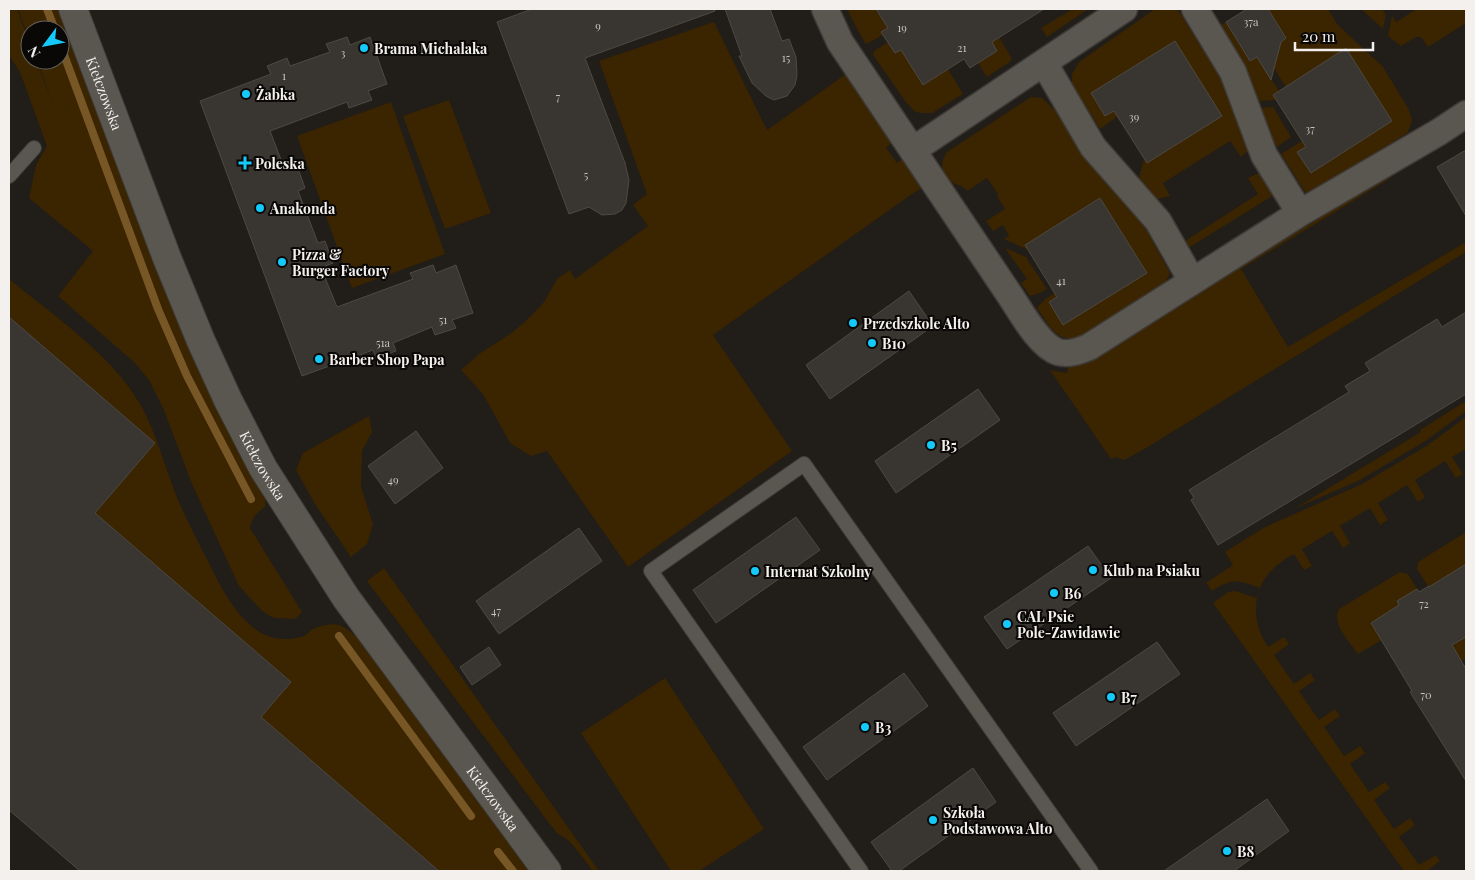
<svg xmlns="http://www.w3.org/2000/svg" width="1475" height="880" font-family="'Playfair Display',serif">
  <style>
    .green { fill: #3b2400 }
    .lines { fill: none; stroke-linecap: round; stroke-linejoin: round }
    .stream { stroke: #785726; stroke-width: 8 }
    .building { fill: #393530; stroke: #4d4943 }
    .lane-casing { stroke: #3d3a37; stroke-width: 16 }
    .street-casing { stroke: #3d3a37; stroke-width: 29 }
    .secondary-casing { stroke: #3d3a37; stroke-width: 30 }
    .lane { stroke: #5a5650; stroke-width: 14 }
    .street { stroke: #5a5650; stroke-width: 26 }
    .secondary { stroke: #5a5650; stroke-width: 28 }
    .poi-dot { fill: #14cafb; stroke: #090806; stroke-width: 2 }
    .labels { text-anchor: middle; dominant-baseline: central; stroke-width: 4; stroke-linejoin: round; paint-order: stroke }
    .number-label { font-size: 11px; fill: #c4c1be }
    .poi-label { font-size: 14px; font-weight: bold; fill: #f3f0ed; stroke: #090806; text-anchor: start }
    .street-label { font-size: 14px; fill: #f3f0ed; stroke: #090806 }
  </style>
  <rect width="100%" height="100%" fill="#211d18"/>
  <path class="green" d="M9,9h8l13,35v16h6l20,53 -19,-53h23v-30h-30v11l-12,-32h39l53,133 38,105 49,118 68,133v9c-9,6 -13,11 -15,21l52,84 -7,7 -21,-1 -11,-6 -24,-26 -47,-102 -29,-76 -14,-28 -15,-18 -76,-66 35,-45 -64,-53 7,-33 11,-19 -27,-74 -11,-17z
    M847,9h29l12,19 -7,4 2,3 -17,9 -9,-15z
    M1073,9h15l-41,28 -6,-9z
    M1155,9h20l4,2 24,39 6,-3 17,29 23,73 -8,8 -11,-16 -67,42 7,13 -13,3 -18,-21 5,-19 3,4 28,-122 -84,52 14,23 10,-5 3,5 -18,13 -28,-44v-11l7,-12z
    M1268,9h60l9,15 46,43 25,41 4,12 -4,12 -4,3 -97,60 -26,-41 21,-13 4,6 -8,5 13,21 81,-52 -46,-72 -60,38 -16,-25 8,-18 8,-6z
    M1361,9h21l4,6 -3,14z
    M1417,9h49v14l-38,24 -7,-10h-5l-15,9 -13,-10 4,-21 4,7z
    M714,22l53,108 79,-56 48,67 -8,7 11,15 8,-6 20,29 -13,8 -199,141 79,116 -164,116 -81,-116 -16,5 -21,-13 -27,-49 -22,-24 18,-16 34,-22 16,-14 15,-16 13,-23 13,-9 5,9 73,-53 -15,-21 14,-11 -48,-133z
    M1226,22l24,39 7,-4 22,34 -6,4 3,5 -18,1 -13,-35 -25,-40z
    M999,37l12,20v4l-24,16 -9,-14 19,-12 -5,-9z
    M888,42l7,11 6,-3 47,19 15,25 -31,19h-12l-6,-2 -8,-9 -33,-47 1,-4z
    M1031,97l11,1 12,11 28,45 60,68 28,51 -5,10 -7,7 -76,47c-26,7 -32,-11 -45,-29l8,-9 10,-6 2,4 -8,6 14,22 84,-52 -47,-75 -75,47 3,5 -24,-11 5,-3 -6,-11 -10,6 -7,-10 19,-12 -8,-13 1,-2 -11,-16 -20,13c-5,-7 -11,-5 -17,-10 -10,-7 -10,-20 -3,-29z
    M449,100l42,113 -46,16 -42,-113z
    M391,102l54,152 -93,34 -55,-152z
    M1273,107l18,30 -14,10 -8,-14 -9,-25z
    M1466,123l-80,58 -145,88 47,78 178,-105v10l-325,199 -17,9 -9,-3 -4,2 -61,-89 17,3 2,-11z
    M1261,172l18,20 -91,56 -9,-3 79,-51 -10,-16z
    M1005,248l21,9 21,32 -7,4 -10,3 -9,-13 6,-4z
    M9,279c43,35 103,76 131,125 18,31 25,66 39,98 9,21 20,41 30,61 11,22 21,43 39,60 15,15 37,20 56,13 4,-2 6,-5 9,-7 7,-3 19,-6 26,-4 7,2 13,8 19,13l174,233h-93l-178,-154 30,-35 -196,-169 60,-70 -146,-126z
    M1466,401v10l-39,29 -67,40 -66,29 127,-77 -1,-2z
    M369,416l3,16 -10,19 -1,36 12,37 -6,20 -16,13 -36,-53 -19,-34 7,-17z
    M1466,417v32l-14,8 11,17 -7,4 -11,-17 -30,19 10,17 -7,5 -11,-17 -29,18 10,17 -8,5 -10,-17 -30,18 10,17 -7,5 -11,-17 -30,18 10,17 -8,4 -10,-16c-14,8 -28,18 -34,34 -22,-8 -28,-10 -48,3l-6,-8 27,-18 -8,-13 40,-25 97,-43 66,-39z
    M1466,532v32l-37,23 -1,-1 -11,-17 1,-7z
    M384,568l215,303h-6l-17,-22 -8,-9 -11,-7 -11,-14 -179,-238z
    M1400,572l8,2 9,15 -20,12 2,4 -28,18 11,17 -24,14c-8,-12 -27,-30 -19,-45z
    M1235,591l22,7c-3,19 1,33 11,49l16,-10 5,7 -15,11 20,29 16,-11 5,7 -16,11 20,29 16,-11 5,7 -16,11 20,29 16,-10 5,7 -15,11 19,28 16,-10 5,6 -16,12 20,29 16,-11 5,7 -16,12 20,28 17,-10 4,6 -13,10h-23l-191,-268 15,-11z
    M1466,637v22l-4,2 -10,-15z
    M665,678l99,151 -65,42h-28l-90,-138z"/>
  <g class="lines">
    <path class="stream" d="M47,9l8,21
      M60,44l98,265 29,67 64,123
      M339,636l132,180
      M498,852l15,19"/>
  </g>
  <path class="building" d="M532,9h182l1,2 -130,47 40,105 4,17 -3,23 -4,7 -7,4 -13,1 -13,-8 -20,7 -72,-192z
    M725,9h45l12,32 7,-2 7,18 1,18 -2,10 -8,11 -13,4 -8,-4 -14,-13 -13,-27h3z
    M876,9h168l-52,33 5,9 -27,17 -6,-9 -41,26 -22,-35 -6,3 -14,-21 7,-4z
    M1247,9h21l18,29 -5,4 -10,38 -14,-23 -7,4 -24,-39z
    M347,37l3,8 20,-8 17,47 -19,7 4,9 -23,8 -2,-6 -77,29 15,39 12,-4 8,22 -7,3 20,52 7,-2 8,22 -12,5 16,39 76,-28 -3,-6 23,-8 3,8 20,-8 17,48 -21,7 4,8 -21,7 -3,-8 -39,16 3,8 -20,7 -3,-8 -71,26 -102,-275 71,-27 -4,-8 20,-8 3,8 40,-14 -4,-8z
    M1175,41l47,75 -75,47 -33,-52 -9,5 -14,-23z
    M1346,48l46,73 -81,52 -14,-21 9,-5 -33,-52z
    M1466,150v66l-29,-49z
    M1100,198l47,75 -84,52 -14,-23 8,-5 -32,-52z
    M909,291l24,35 -103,73 -24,-34z
    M1466,312v82l-248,151 -27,-45 3,-2 -5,-8 160,-98 -4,-6 25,-15 -5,-8 72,-44 5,8z
    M9,317l146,126 -60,70 196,169 -30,35 178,154h-359l-71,-61z
    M978,389l22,31 -104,73 -21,-32z
    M416,431l27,37 -48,36 -27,-38z
    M796,517l24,33 -104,73 -23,-33z
    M579,528l23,33 -103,73 -23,-33z
    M1088,546l23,32 -104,71 -23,-32z
    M1466,564v73l-14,8 14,24v112l-56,-89 2,-1 -41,-68 28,-18 -2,-4 20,-12 2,3 10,-6v1z
    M1157,642l23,32 -104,72 -23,-33z
    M489,647l12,18 -29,20 -12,-18z
    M904,673l24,33 -101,74 -24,-33z
    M973,768l23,34 -97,69h-7l-21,-29z
    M1267,799l22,32 -55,40h-70z"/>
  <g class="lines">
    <defs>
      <path id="lane" d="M9,176l25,-28
        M861,871l-210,-300 153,-107 287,407"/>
      <path id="street" d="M825,9l15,33 169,252c11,16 30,52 49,58 11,3 21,-1 31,-5l211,-134 139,-81 27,-18
        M1195,9l38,63 31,83 36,58
        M1044,63l49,84 65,74 34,60
        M913,150l211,-141"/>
      <g id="secondary">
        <path id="s1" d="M73,9l94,249 34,83 27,59 35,68 83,130 201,273"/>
      </g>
    </defs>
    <use href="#lane" class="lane-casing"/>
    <use href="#street" class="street-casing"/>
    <use href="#secondary" class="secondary-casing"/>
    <use href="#lane" class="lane"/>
    <use href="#street" class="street"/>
    <use href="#secondary" class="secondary"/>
  </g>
  <g class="poi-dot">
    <circle cx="364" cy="48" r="5"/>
    <circle cx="246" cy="94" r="5"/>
    <path d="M242.5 155.5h5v5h5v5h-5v5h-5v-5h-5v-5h5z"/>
    <circle cx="260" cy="208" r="5"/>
    <circle cx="282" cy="262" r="5"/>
    <circle cx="853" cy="323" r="5"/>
    <circle cx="872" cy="343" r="5"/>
    <circle cx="319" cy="359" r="5"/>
    <circle cx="931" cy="445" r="5"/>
    <circle cx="1093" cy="570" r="5"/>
    <circle cx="755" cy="571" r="5"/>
    <circle cx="1054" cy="593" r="5"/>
    <circle cx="1007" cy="624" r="5"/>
    <circle cx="1111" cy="697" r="5"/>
    <circle cx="865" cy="727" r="5"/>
    <circle cx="933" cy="820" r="5"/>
    <circle cx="1227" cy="851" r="5"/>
  </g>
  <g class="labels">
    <g class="number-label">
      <text x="1251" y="21">37a</text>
      <text x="598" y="25">9</text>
      <text x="902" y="27">19</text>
      <text x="962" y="47">21</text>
      <text x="343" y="52">3</text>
      <text x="786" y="57">15</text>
      <text x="284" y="75">1</text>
      <text x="558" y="96">7</text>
      <text x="1134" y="116">39</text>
      <text x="1310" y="128">37</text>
      <text x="586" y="174">5</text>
      <text x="1061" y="280">41</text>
      <text x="443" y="319">51</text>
      <text x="383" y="342">51a</text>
      <text x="393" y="479">49</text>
      <text x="1424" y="603">72</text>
      <text x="496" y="610">47</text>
      <text x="1426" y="694">70</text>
    </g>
    <g class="poi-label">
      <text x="374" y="48">Brama Michalaka</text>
      <text x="256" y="94">Żabka</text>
      <text x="255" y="163">Poleska</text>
      <text x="270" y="208">Anakonda</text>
      <text x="292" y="254">Pizza &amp;<tspan x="292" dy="16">Burger Factory</tspan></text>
      <text x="863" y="323">Przedszkole Alto</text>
      <text x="882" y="343">B10</text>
      <text x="329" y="359">Barber Shop Papa</text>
      <text x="941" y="445">B5</text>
      <text x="1103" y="570">Klub na Psiaku</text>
      <text x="765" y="571">Internat Szkolny</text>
      <text x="1064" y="593">B6</text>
      <text x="1017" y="616">CAL Psie<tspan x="1017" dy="16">Pole-Zawidawie</tspan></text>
      <text x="1121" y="697">B7</text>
      <text x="875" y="727">B3</text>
      <text x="943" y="812">Szkoła<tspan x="943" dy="16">Podstawowa Alto</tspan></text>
      <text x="1237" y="851">B8</text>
    </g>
    <g class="street-label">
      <text stroke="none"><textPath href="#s1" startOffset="90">Kiełczowska</textPath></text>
      <text stroke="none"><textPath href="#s1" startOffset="495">Kiełczowska</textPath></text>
      <text stroke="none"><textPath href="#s1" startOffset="900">Kiełczowska</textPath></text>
    </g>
  </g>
  <rect width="1475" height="880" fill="none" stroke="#f3f0ed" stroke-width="20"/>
  <g transform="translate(45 45) rotate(238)"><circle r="24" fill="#090806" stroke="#676562"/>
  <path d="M0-4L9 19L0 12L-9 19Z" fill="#14cafb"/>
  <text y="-8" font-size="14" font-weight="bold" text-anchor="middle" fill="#f3f0ed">N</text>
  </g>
  <path d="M1295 42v8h78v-8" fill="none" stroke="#f3f0ed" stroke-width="2.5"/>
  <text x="1302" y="42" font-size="15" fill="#f3f0ed" stroke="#090806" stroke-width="4" paint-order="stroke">20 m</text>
</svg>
